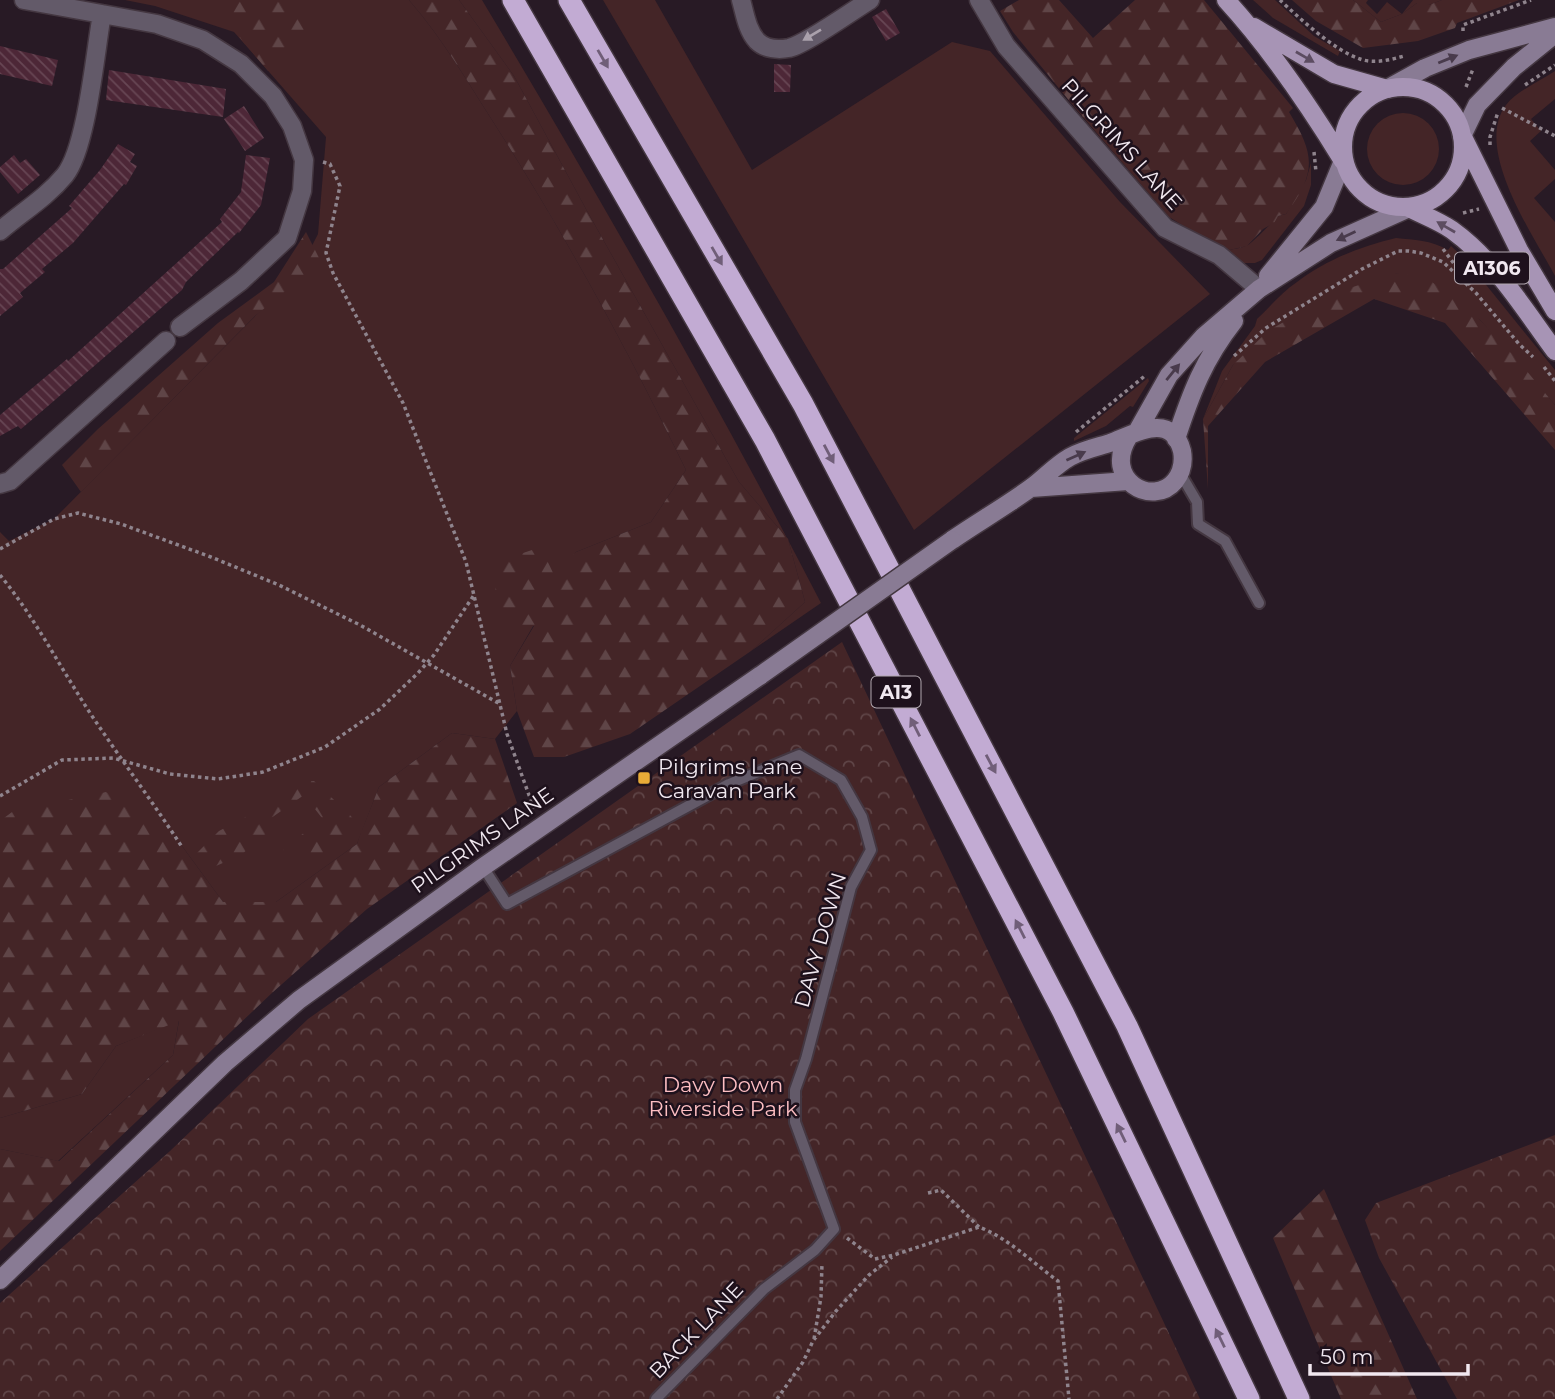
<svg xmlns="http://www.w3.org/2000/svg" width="1555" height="1399" font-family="Montserrat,sans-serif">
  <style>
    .grass { fill: #442527 }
    .forest { fill: url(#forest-firs) }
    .park { fill: url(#park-crowns) }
    .building { fill: url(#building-back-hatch) }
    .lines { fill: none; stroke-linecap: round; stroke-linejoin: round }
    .lane-casing { stroke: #443741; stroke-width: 14 }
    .street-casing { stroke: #443741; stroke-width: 21 }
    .secondary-casing { stroke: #443741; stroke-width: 21 }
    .primary-casing { stroke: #443741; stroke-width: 21 }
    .highway-casing { stroke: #443741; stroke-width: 24 }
    .path { stroke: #8f848d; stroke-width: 3.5; stroke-dasharray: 3.5 3.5; stroke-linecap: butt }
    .lane { stroke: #635a69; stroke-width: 10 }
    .street { stroke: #635a69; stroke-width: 18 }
    .secondary { stroke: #897b94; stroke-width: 18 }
    .primary { stroke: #a794b5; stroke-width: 18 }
    .highway { stroke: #c2abd3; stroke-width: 21 }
    .secondary-bridge-casing { stroke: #443741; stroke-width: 21; stroke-linecap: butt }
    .secondary-bridge { stroke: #897b94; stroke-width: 18 }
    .oneway { fill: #aaa1ac }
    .oneway2 { fill: #5c4c61 }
    .oneway3 { fill: #705e78 }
    .oneway4 { fill: #493b4c }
    .poi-dot { fill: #e8ab37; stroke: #1e111c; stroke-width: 2.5 }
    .labels { text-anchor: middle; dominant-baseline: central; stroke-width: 5; stroke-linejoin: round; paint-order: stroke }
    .shield { fill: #1e111c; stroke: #b2a8b0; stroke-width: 2 }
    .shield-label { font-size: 19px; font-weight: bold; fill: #f1e8f0 }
    .street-label { font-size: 21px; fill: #f1e8f0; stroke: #1e111c }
    .poi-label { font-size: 21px; fill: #f1e8f0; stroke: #1e111c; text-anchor: start }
    .park-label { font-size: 21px; fill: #fdbec2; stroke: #1e111c }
  </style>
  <defs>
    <pattern id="forest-firs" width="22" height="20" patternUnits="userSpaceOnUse" patternTransform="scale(1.75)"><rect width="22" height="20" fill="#442527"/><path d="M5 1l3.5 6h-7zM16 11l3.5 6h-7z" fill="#5f4547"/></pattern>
    <pattern id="park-crowns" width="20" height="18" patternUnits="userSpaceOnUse" patternTransform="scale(1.75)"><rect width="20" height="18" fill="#442527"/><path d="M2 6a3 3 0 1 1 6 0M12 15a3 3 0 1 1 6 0" fill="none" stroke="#5f4547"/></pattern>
    <pattern id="building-back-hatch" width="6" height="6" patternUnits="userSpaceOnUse" patternTransform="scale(1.75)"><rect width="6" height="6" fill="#4d2737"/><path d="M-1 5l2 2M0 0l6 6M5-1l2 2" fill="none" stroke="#674654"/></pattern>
  </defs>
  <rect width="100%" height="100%" fill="#281a25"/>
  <path class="grass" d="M125,0h284c35,40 61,86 90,131 69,109 131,223 187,339l-35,52 -75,30 -66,114 7,45 -22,28 -43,-6 -73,54 -22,57 -81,58h-53l-55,-75 -168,-6v-289l9,9 45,-22 244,-246 20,-39 8,-97 -92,-105 -79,-26z
    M459,0h23c118,198 233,398 339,603l-70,48 54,-49 -17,-63 -49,-57 -152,-271 -73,-135z
    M603,0h52l97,170 200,-128 38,9 130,151 90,92 -296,236z
    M1253,0h22l39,36 26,15 -2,5 -65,-38z
    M1353,0h15l-2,3 11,11 10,-12 15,12 11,-14h29l-13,5 -12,-2 -15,11 -21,8z
    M1555,71v28l-24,20 10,12 -11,10 25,29v9l-21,19 21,24v54c-21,-40 -82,-127 -49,-171 11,-14 34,-24 49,-34z
    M1367 149a36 36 0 1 1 72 0a36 36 0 1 1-72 0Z
    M1311,163v22l-7,21 -42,54 -7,3h-11l-3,3 -16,-15c7,-2 17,-3 23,-6 5,-3 27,-25 30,-29l8,-2 20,-34z
    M1396,238c18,2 35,2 52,12l3,-4 15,14 89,110v35l-75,-85 -83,-47 -164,92 -30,54 19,-48 33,-45 2,-7c13,-12 25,-27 40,-37 29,-22 64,-36 99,-44z
    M1148,378l1,3 -16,26 -3,-1 -24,20 -32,15v-3z
    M179,1020l-6,35 -115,106 -58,-12v-31l82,-24 34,-48z"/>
  <path class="forest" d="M208,0h93l14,32 -47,39z
    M409,0h50l55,76 73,135 152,271 49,57 17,63 -54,49 -121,83 -66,23h-30l-17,-46 -7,-45 24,-40 -30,-2 -9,-31 4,-32 42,-14 13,28 22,-23 75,-30 35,-52c-56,-116 -118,-230 -187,-339 -29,-45 -55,-91 -90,-131z
    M1019,0h40l34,38 42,-38h69l89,108 -4,4c26,43 28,60 -3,102l-8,2 -4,7 -11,6 -16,17 -22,5 -56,-34 -93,-108 -63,-77 -13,-21z
    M1292,0h61l28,22 21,-8 15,-11 6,-2 6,4 13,-5h77l-62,23 -2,5 -37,13 -55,7 -47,-27z
    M306,232l15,30 -66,54 -174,176 -19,-27 36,-36 120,-106 56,-41z
    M1397,273l29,5 22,15 32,27 35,37 40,48v45l-110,-127 -71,-24 -109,63 -57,64v63l-5,-70 30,-54 35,-34 69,-39z
    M452,733l43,6 22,64 -150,106 -94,83 -273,259v-102l59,12 114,-106 6,-34 -63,25 -34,48 -82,24v-297l12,-9 94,-20 62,35 55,75h53l81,-58 4,-12 -38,24 -40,-6 39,-32 -18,-23 -40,28 2,11 -25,21 -25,11 -19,-13 22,-22 68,-36 -4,-12 31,-2 36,34 12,15 17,-43z
    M1324,1189l93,210h-76l-68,-161z"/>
  <path class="park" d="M842,642l358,757h-1200v-96l170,-152 138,-132z
    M1555,1135v264h-98l-78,-141 -14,-38 11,-17z"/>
  <path class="building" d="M886,9l14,24 -14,8 -14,-24z
    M0,46l58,14 -6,26 -52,-12z
    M774,64l17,1 -1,27h-16z
    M109,70l117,19 -3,28 -117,-17z
    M244,106l20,32 -19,13 -21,-32z
    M118,144l17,10 -5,8 7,4 -11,19 -2,-1 -51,59 -31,26 3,3 -25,21 3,4 -23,19v-47h3l69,-61 -3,-2 31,-36z
    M14,155l6,8 6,-4 14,16 -22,19 -18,-22v-5z
    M246,155l24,3 -9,47 -22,28 -1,-1 -52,50 -4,8 -134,116 -27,23 -3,-3 -18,10v-21l67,-56 1,2 154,-139 -2,-3 21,-27z"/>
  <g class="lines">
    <defs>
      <path id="lane" d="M1180,473l17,29 1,22 27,17 34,62
        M483,867l24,37 222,-120 70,-29 42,25 21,37 9,33 -20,37 -45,172 -11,31v32l39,107 -19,21 -51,39 -108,110"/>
      <path id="street" d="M24,0l133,24 46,16 38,24 32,32 19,30 12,34 -2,31 -15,47 -46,43 -61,46
        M741,0c4,14 6,30 16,41 8,8 21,9 32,7 17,-4 63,-37 81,-48
        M979,0l27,46 159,182 54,27 40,34
        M0,231c22,-19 46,-33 65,-56 22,-28 30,-122 37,-161
        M0,484l10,-3 156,-140"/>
      <path id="secondary" d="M1387,89l38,-21 44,-18 86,-23
        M1462,136l15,-31 37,-38 41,-33
        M1268,276l56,-69 19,-46
        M1138,430l31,-55 35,-39 55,-47 72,-46 78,-35
        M1176,439c15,-46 28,-80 58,-118
        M1031,488l97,-7
        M952,540c26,-18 54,-34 80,-53 13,-10 24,-22 38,-30 12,-7 27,-10 40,-14 23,-8 61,-33 72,8 2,11 0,21 -7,30 -22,27 -74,-1 -46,-45
        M0,1280l225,-217 74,-63 184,-133 278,-192"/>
      <path id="primary" d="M1226,0c45,49 82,104 117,161
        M1254,27l80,47 53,15
        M1343 147a60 60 0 1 1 120 0a60 60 0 1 1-120 0Z
        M1464,139l55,111 36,61
        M1409,208c14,7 30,13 43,22 43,31 72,79 103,121"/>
      <path id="highway" d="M513,0l252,440 298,572 186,387
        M569,0l234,404 324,622 172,373"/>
    </defs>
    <use href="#lane" class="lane-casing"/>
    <use href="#street" class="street-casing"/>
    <use href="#secondary" class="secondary-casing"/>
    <use href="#primary" class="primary-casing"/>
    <use href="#highway" class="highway-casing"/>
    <path class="path" d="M1280,0c19,18 55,51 80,59 14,5 30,1 44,-3
      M1463,31v-6l68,-25
      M1525,85l30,-20
      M1466,87l7,-18
      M1502,108l53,28
      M1490,145v-8l8,-25
      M1314,152l2,20
      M323,162l7,2 10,22 -14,67 7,20 70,130 63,159 41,172 27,75
      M1463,213l16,-4
      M1443,249l27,36
      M1234,356l32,-28 96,-59 36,-18h11l12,2 22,9 33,31 43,51 14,13
      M1544,367l11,14
      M1076,432l70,-57
      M0,549l54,-30 24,-6 43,11 90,33 68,28 81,40 140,79
      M0,575c36,44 62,96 94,144 29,43 60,85 88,128
      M0,796l62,-36 51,-2 57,16 48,5 45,-7 62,-25 55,-38 38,-36 16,-18 40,-60
      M928,1193l13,-3 38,37
      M847,1238l28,21 19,-4 85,-28c29,11 53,35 79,54l11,118
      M814,1339l7,-42 1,-34
      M777,1399l26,-37 10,-21 23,-30 33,-36 23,-18"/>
    <use href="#lane" class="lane"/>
    <use href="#street" class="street"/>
    <use href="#secondary" class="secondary"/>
    <use href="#primary" class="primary"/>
    <use href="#highway" class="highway"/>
    <defs>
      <path id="secondary-bridge" d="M761,675l191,-135"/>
    </defs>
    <use href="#secondary-bridge" class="secondary-bridge-casing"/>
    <use href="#secondary-bridge" class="secondary-bridge"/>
  </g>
  <defs><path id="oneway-solid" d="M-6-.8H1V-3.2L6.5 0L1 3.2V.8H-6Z" transform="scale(1.75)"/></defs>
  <use class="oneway" href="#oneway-solid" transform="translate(812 35) rotate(149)"/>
  <g class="oneway2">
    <use href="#oneway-solid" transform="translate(1305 57) rotate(30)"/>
    <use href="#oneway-solid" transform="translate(1446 227) rotate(-150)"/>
  </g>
  <g class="oneway3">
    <use href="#oneway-solid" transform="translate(603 59) rotate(60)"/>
    <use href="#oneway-solid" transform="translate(717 256) rotate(60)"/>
    <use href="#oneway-solid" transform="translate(829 454) rotate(62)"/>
    <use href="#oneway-solid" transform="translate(915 727) rotate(-117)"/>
    <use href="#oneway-solid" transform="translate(991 764) rotate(62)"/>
    <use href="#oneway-solid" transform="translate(1020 929) rotate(-117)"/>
    <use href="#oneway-solid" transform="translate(1121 1133) rotate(-116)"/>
    <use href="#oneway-solid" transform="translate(1220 1338) rotate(-116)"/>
  </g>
  <g class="oneway4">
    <use href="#oneway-solid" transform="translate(1448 59) rotate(-22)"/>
    <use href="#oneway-solid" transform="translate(1346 236) rotate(155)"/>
    <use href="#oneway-solid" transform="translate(1173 372) rotate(-51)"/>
    <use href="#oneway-solid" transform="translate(1076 456) rotate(-24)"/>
  </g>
  <rect class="poi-dot" x="637" y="771" width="14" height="14" rx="3.5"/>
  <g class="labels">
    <g class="shield">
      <rect x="1455" y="252.5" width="74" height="31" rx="5"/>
      <rect x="871.5" y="676.5" width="49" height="31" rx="5"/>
    </g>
    <g class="shield-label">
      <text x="1492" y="268">A1306</text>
      <text x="896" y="692">A13</text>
    </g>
    <g class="street-label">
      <text transform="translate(1122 144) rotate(48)">PILGRIMS LANE</text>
      <text transform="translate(482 840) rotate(-35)">PILGRIMS LANE</text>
      <text transform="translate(820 940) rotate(-74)">DAVY DOWN</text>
      <text transform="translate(696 1330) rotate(-46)">BACK LANE</text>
    </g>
    <g class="poi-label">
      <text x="658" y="766">Pilgrims Lane<tspan x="658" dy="24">Caravan Park</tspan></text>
    </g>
    <g class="park-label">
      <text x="723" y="1084">Davy Down<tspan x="723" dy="24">Riverside Park</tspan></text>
    </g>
  </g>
  <path d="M1310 1364v10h158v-10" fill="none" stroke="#f1e8f0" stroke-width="3.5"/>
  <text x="1320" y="1364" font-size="21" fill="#f1e8f0" stroke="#1e111c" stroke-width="5" paint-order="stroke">50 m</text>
</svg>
